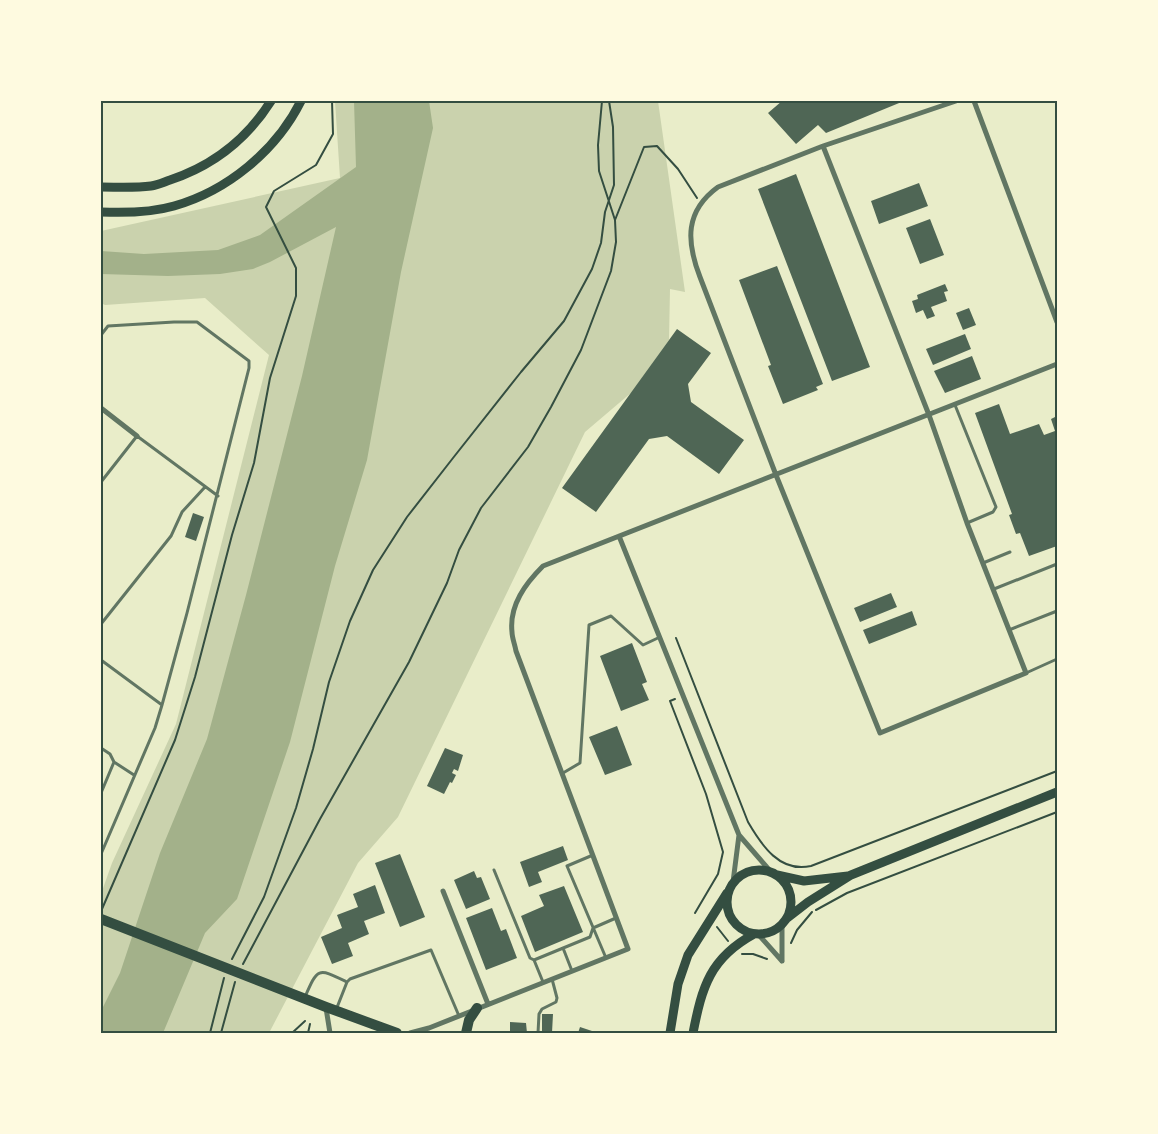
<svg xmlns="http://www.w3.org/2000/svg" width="1158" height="1134" font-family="'Sofia Sans Condensed',sans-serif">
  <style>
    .green { fill: #cad2ad }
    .water { fill: #a3b18a }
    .building { fill: #4f6655 }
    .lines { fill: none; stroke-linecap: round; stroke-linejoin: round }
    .path { stroke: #344e41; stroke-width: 2 }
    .service { stroke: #617663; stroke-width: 3 }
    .minor { stroke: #617663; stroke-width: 5 }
    .secondary { stroke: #344e41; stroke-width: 9 }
    .primary { stroke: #344e41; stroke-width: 10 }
    .neatline { fill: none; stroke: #344e41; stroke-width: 2 }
  </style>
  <rect width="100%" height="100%" fill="#e9edc9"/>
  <path class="green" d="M335,101h323l27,191 -15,-3 -1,51 -37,52 -47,40 -187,385 -40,46 -89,170h-168v-139l11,-31 64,-139 93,-369 -64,-57 -100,7 -4,-2v-72l239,-53z"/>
  <path class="water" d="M354,101h75l4,27 -32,144 -34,188 -32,106 -45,176 -53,157 -32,34 -42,100h-62v-22l19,-38 40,-120 47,-114 39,-144 56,-219 34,-149 -66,35 -17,7 -33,5 -52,2 -67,-2v-23l43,3 74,-4 42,-15 96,-68z"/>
  <path class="building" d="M782,101h122l-78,32 -8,-8 -22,19 -28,-31z
    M796,174l74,193 -38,14 -74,-192z
    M919,183l9,23 -49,18 -8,-23z
    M930,219l14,36 -24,9 -14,-36z
    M777,266l46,118 -7,3 2,3 -35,14 -15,-38 3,-1 -32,-85z
    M945,284l3,7 -4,1 3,9 -16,6 4,9 -8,3 -4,-9 -7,3 -4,-12 6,-2 -1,-4z
    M969,308l7,17 -13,5 -7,-17z
    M677,329l34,24 -23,31 3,18 53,38 -25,34 -52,-38 -18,3 -53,73 -34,-24z
    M965,334l6,15 -38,16 -7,-16z
    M972,356l9,23 -36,14 -11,-22z
    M999,404l11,30 29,-10 5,11 11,-4 -4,-12 6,-3v130l-28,10 -9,-23 -4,1 -7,-19 3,-1 -37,-101z
    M193,513l11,4 -8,24 -11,-4z
    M891,593l6,14 -37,15 -6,-14z
    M912,611l5,14 -48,19 -6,-14z
    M632,643l15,39 -5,2 7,16 -28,11 -21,-55z
    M617,726l15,39 -27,10 -16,-38z
    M445,748l18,7 -5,16 -4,-2 -2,4 4,2 -4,8 -2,-1 -6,12 -17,-8z
    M563,846l5,14 -30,12 4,10 -13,5 -9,-25z
    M400,854l25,63 -25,10 -25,-64z
    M474,871l3,7 4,-1 9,22 -24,10 -12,-29z
    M375,885l10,28 -21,8 5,13 -21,9 5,13 -21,8 -11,-27 21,-9 -5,-13 21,-8 -5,-13z
    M564,886l19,46 -48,20 -14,-36 23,-10 -5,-11z
    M492,908l9,23 5,-2 11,29 -31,12 -20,-52z
    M542,1014h11l-1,19h-10z
    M510,1022l16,1 1,10h-17z
    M580,1027l12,4v2h-14z"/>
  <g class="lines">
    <path class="path" d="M615,220l29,-73 13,-1 21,23 19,29
      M676,638l72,184c14,24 32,51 63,44l246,-95
      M675,699l-5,2 36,93 17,58 -5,22 -23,39
      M102,909l73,-169 20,-63 37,-142 22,-72 16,-85 26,-82v-28l-30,-61 8,-16 42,-26 17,-31 -1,-33
      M816,910l31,-17 210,-81
      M717,927l11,14
      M791,943l6,-13 15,-18
      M742,954h11l14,5
      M232,959l32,-62 32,-89 17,-59 16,-67 21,-61 23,-51 34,-53 46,-59 68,-86 43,-51 28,-52 9,-26 4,-31 9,-27 -1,-58 -4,-26
      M243,964l77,-145 89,-157 38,-79 12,-33 22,-42 47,-61 23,-40 30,-57 30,-79 5,-29 -1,-22 -16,-49 -1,-26 4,-44
      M210,1033l14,-55
      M221,1033l14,-51
      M292,1033l13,-12
      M308,1033l2,-9"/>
    <path class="service" d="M101,335l7,-9 66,-4h23l52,39v7l-62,245 -25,92 -61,-45
      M955,405l41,102 -3,5 -26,11
      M101,482l36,-46 81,60
      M983,563l27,-11
      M994,589l63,-25
      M101,624l70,-88 11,-24 23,-25
      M1009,630l48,-19
      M1026,673l31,-14
      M101,748l9,6 4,8
      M563,773l17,-10 9,-138 22,-9 32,29 17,-8
      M101,793l13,-31 20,13
      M101,854l54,-126 7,-23
      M593,855l-26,11 39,92
      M494,870l36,88 4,2 56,-23 3,-9 23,-10
      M563,948l9,23
      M534,960l9,22
      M305,997c13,-30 13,-29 42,-15
      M336,1010l11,-28 3,-3 81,-29 28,66
      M538,1033l1,-19 3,-5 14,-7 1,-4 -5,-19"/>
    <path class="minor" d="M974,101l83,221
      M823,146l106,269 38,108 59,150 -146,60 -104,-258 -76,-198c-14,-36 -15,-66 18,-90l105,-41 133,-45
      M101,408l36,28
      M619,536l120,299 32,37
      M733,882l6,-47
      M443,891l45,113
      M782,923v38
      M758,934l24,27
      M326,1008l4,25
      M410,1033l19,-5 199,-79 -112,-298c-1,-6 -4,-13 -4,-19 -3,-27 14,-49 31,-66l514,-202"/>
    <path class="secondary" d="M101,187c17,0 34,1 50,-1 7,-1 13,-4 19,-6 42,-14 77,-41 101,-79
      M101,212c24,1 49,1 73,-6 53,-15 102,-55 127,-105
      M727 902a32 32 0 1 1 64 0a32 32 0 1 1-64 0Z
      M777,875l27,6 44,-5
      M786,919l22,-17 43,-27 206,-83
      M670,1033l8,-49 10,-29 39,-62
      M693,1033c9,-46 17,-75 61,-99"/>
    <path class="primary" d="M101,919l225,88 71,26
      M466,1033l3,-13 8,-12"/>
  </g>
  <rect width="1158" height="1134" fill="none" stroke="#fefae0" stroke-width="205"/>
  <rect x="102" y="102" width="954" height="930" class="neatline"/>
</svg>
